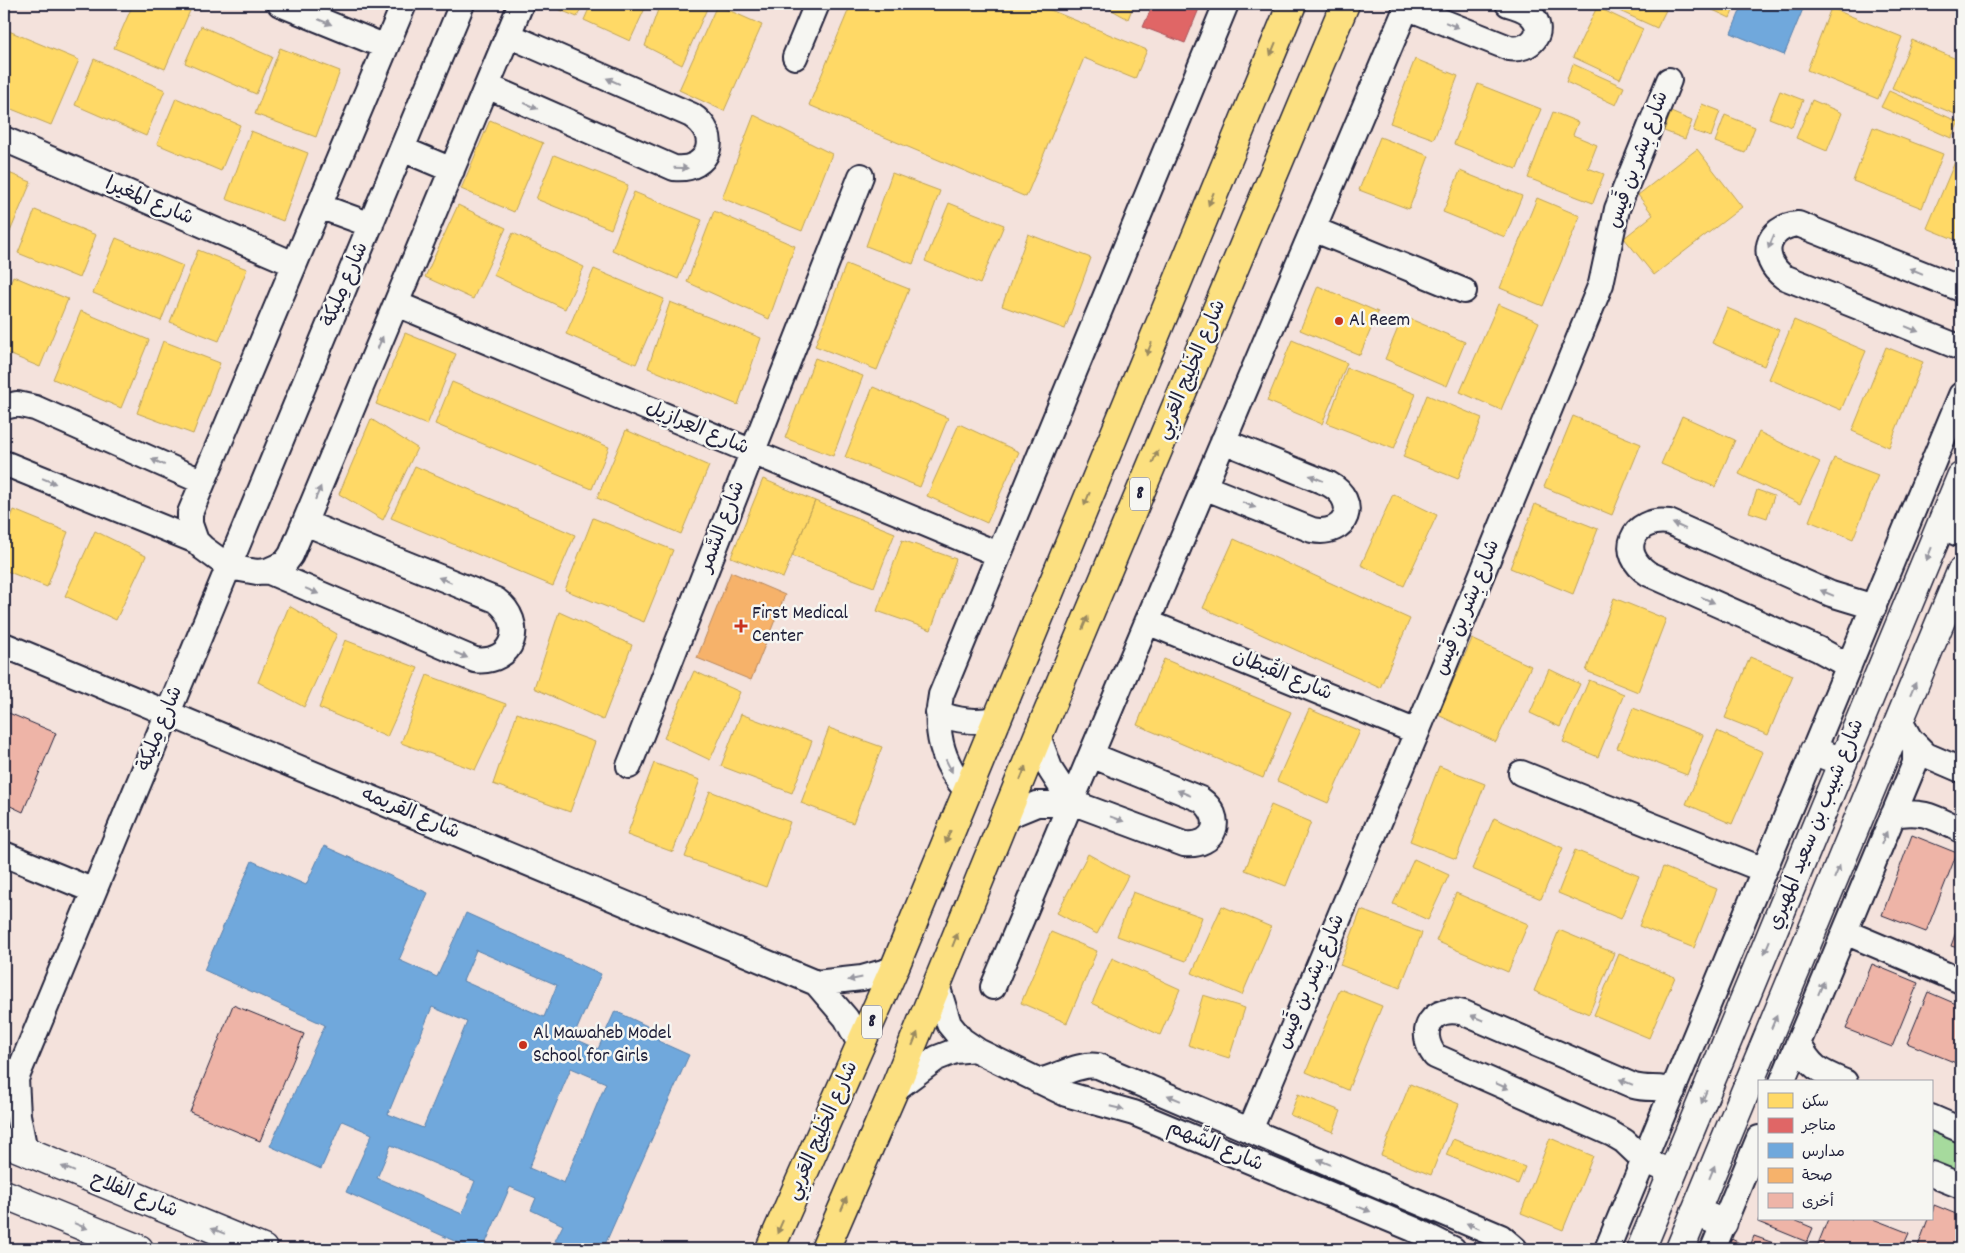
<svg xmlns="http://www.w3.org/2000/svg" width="1965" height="1253" font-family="Dekko,'Playpen Sans Arabic',sans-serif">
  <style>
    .green { fill: #a6da9d; stroke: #647e6c }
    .homes { fill: #ffd966; stroke: #bda259 }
    .shops { fill: #e06666; stroke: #a75259 }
    .schools { fill: #6fa8dc; stroke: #5880ac; fill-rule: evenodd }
    .health { fill: #f6b26b; stroke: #b6875d }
    .building { fill: #eeb4a7; stroke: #22223b }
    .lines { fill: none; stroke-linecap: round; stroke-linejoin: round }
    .minor-casing { stroke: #22223b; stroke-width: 28 }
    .tertiary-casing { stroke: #22223b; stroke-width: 31 }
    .secondary-casing { stroke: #22223b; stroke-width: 31 }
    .trunk-casing { stroke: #22223b; stroke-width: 31 }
    .minor { stroke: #f6f6f2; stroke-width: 24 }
    .tertiary { stroke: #f6f6f2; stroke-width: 28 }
    .secondary { stroke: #f6f6f2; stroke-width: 28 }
    .trunk { stroke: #fce080; stroke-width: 28 }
    .oneway { fill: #9797a0 }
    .oneway2 { fill: #9a8a61 }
    .poi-dot { fill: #c8321e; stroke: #f6f6f2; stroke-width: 2 }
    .labels { text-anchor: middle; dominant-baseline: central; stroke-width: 5; stroke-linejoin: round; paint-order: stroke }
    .shield { fill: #f6f6f2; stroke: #626272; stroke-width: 1 }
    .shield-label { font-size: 19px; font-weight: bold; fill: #22223b }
    .street-label { font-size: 20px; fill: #22223b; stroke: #f6f6f2 }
    .poi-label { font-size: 20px; fill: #22223b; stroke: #f6f6f2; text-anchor: start }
  </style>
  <rect width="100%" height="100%" fill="#f4e2dc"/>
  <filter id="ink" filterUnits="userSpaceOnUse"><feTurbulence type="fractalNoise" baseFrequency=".02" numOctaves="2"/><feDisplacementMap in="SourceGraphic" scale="10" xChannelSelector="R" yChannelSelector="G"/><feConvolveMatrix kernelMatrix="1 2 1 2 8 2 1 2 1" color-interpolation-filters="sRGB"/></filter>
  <g filter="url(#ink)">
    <path class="green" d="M1931,1119l30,12v45l-30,-13z"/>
    <path class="homes" d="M133,4h53l6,2 -27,63 -51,-21z
      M546,4h37l-6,13z
      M591,4h56l-17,37 -46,-21z
      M660,4h49l-27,61 -37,-19z
      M851,4h185l111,46 -12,29 -51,-21 -58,139 -217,-92z
      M1101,4h33l-6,15z
      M1604,4h47l15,6 -9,18z
      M1700,4h36l-6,14z
      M717,5l45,20 -38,86 -45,-21z
      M1597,7l46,22 -23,50 -47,-22z
      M1831,8l71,29 -24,62 -71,-29z
      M201,26l71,31 -16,37 -71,-31z
      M4,29l75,31 -28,65 -47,-19z
      M1912,40l49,21v39l-6,14 -63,-26z
      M280,48l60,23 -24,66 -61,-23z
      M94,59l71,31 -19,46 -71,-31z
      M1415,59l43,17 -24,63 -44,-16z
      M1573,64l51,23 -8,18 -50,-23z
      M1478,84l63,25 -24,60 -63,-25z
      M1780,91l23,9 -11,27 -23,-9z
      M1889,91l70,31 -8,16 -70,-31z
      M176,98l64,27 -19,46 -64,-27z
      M1812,100l30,13 -15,38 -31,-13z
      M1702,104l18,7 -9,26 -18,-6z
      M1553,112l25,10 -5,13 24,10 -9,23 16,6 -11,29 -65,-25z
      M1671,112l21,9 -7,18 -21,-8z
      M754,115l78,39 -30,77 -80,-33z
      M1725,115l30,12 -10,26 -30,-11z
      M490,120l53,23 -29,69 -53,-23z
      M1873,127l70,27 -21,54 -69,-27z
      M251,131l57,22 -25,68 -57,-22z
      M1380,137l49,19 -20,53 -50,-19z
      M1697,149l45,58 -88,68 -30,-37 29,-23 -15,-20z
      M554,155l74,30 -17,44 -75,-30z
      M1957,157l4,1v84l-34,-14z
      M4,171l27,11 -27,64z
      M1460,171l62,25 -17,41 -62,-25z
      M892,173l48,18 -27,73 -47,-18z
      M634,192l68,28 -24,59 -66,-29z
      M1537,198l43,18 -37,90 -43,-18z
      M949,203l55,22 -24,59 -55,-23z
      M458,205l48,23 -33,71 -48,-22z
      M35,210l61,25 -17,43 -61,-25z
      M714,211l81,35 -26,73 -82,-37z
      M513,233l71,34 -19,42 -72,-34z
      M1028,234l63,24 -26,71 -63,-23z
      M116,238l67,28 -22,55 -68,-28z
      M198,250l49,19 -28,72 -49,-19z
      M846,264l63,25 -32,81 -62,-24z
      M594,269l70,30 -28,65 -70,-30z
      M13,276l55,23 -28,68 -36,-15v-53z
      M1318,286l60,26 -18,43 -60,-25z
      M670,302l91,36 -23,67 -90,-37z
      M1498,304l41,18 -38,88 -41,-18z
      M1727,308l52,22 -15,36 -52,-23z
      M81,311l68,29 -28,68 -68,-29z
      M1403,316l62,26 -18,44 -62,-27z
      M1794,320l72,31 -25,59 -72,-31z
      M405,333l51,21 -29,71 -51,-21z
      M1292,340l55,23 -25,61 -55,-23z
      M163,341l57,22 -27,71 -56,-21z
      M1886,347l37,15 -34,85 -37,-16z
      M815,358l48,18 -30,80 -48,-18z
      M1347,368l69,26 -22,55 -67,-26z
      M452,382l157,65 -17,42 -157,-65z
      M873,387l75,31 -28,69 -75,-30z
      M1427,395l55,23 -24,61 -55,-22z
      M1573,416l68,28 -29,71 -68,-28z
      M1682,416l53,24 -20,47 -54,-23z
      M371,419l46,29 -34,72 -44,-26z
      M959,424l60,28 -32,71 -60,-27z
      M626,430l83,36 -28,68 -84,-36z
      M1759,432l61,30 -20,42 -61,-30z
      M1834,458l44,17 -25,64 -44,-18z
      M415,466l160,69 -22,51 -162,-68z
      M763,479l52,22 -32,77 -52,-21z
      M1757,490l17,6 -7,22 -18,-6z
      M1393,494l44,21 -33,71 -43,-21z
      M815,501l80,32 -21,54 -82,-31z
      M1535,504l63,25 -25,65 -63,-26z
      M14,510l54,22 -21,55 -43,-17v-35z
      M593,518l80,32 -29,72 -79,-32z
      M95,531l51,25 -30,64 -51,-24z
      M1234,539l176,80 -30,69 -177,-80z
      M902,540l54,19 -25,71 -54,-19z
      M1614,598l52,21 -28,73 -52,-21z
      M289,606l48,28 -33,73 -46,-25z
      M559,612l73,33 -29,75 -69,-32z
      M1472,639l59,27 -35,76 -58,-27z
      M345,640l73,28 -31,69 -68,-29z
      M1750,657l43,18 -25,60 -43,-17z
      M1164,659l127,53 -28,66 -126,-53z
      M1549,669l31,15 -20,43 -30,-14z
      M694,671l46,21 -30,68 -46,-22z
      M427,675l79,29 -31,66 -74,-27z
      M1589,680l35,14 -26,63 -35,-15z
      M1633,708l70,27 -16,40 -70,-27z
      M1309,709l51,22 -32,72 -51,-22z
      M517,713l78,29 -25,70 -77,-28z
      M741,714l71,27 -20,52 -71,-27z
      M829,728l53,19 -29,76 -52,-20z
      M1717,731l46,21 -31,72 -46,-20z
      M654,763l46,17 -27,72 -46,-17z
      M1439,766l46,18 -29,75 -46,-18z
      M710,791l80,31 -24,65 -81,-30z
      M1271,805l40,17 -25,64 -41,-16z
      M1494,818l69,30 -22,51 -69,-30z
      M1575,850l64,26 -18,43 -63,-26z
      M1088,854l40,22 -31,58 -40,-21z
      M1414,859l35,16 -21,45 -35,-16z
      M1663,867l54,22 -23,59 -55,-22z
      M1133,892l69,25 -16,44 -69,-25z
      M1456,893l72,31 -20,48 -72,-31z
      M1222,906l49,21 -29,68 -50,-22z
      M1361,910l61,23 -22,55 -60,-23z
      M1559,930l55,23 -25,61 -55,-23z
      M1051,932l46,19 -30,72 -46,-20z
      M1619,954l56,23 -26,61 -55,-23z
      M1112,958l68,31 -20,46 -68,-32z
      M1340,989l42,17 -34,84 -42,-18z
      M1203,995l42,13 -16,50 -41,-13z
      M1410,1084l49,20 -28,71 -50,-20z
      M1298,1094l43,17 -8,21 -43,-17z
      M1550,1138l43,18 -30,74 -42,-17z
      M1453,1139l72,28 -7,17 -72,-29z"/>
    <path class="shops" d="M1153,4h48l-16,39 -42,-16z"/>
    <path class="schools" d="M1743,4h62l-21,51 -53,-22z
      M324,846l104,47 -29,67 38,17 29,-64 135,61 -28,64 25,11 17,-38 47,22 -4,8 31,14 -86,194h-29l-19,-8 8,-16 -32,-15 5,-12 -26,-11 -27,62h-11l-126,-57 26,-58 -30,-13 -21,48 -51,-23 55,-121 -121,-55 48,-109 54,24zM476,950l81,35 -13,32 -81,-36zM432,1007l35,15 -44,106 -35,-14zM571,1068l35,15 -42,100 -35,-15zM391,1145l84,36 -13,33 -85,-36z"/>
    <path class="health" d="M731,572l54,23 -34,85 -54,-22z"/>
    <path class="building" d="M4,711l52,22 -33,79 -19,-9z
      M1912,835l45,18 -31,79 -44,-17z
      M1961,918v31l-10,-3z
      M1872,964l46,19 -26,64 -46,-18z
      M1928,992l33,14v59l-54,-22z
      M233,1005l71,29 -44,107 -70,-29z
      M1934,1205l27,11v33h-44l11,-30h3z
      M1759,1219h33l21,9 -6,14 -49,-20z
      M1828,1219h45l36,14 -7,16h-70l-14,-5z
      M1754,1236l36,13h-41z
      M1727,1237l15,7 -3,5h-17z"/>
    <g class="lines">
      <defs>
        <path id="minor" d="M280,4l106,43
          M404,4l-214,509v11l6,17 7,7 26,19 28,5 10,-1 18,-8 6,-8 230,-551
          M1406,7l103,41c21,4 40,-17 21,-34 -5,-5 -15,-8 -22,-10
          M795,57l22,-53
          M487,86l187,82c36,4 48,-34 17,-53l-183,-80
          M4,139l290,125
          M402,149l50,21
          M319,206l52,19
          M1313,229l151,62
          M1961,289l-163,-65c-32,3 -40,34 -14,53l177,71
          M397,304l601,250
          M4,407l13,-3 18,4 168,74
          M4,463l192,78
          M1204,487l108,43c36,7 48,-29 17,-46l-106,-43
          M1941,526l20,9
          M267,571l208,89c39,5 52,-37 21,-60l-191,-77
          M1147,622l270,110
          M4,645l812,338 30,35 15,28
          M1849,666l-31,-17 -169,-75c-32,-20 -18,-57 20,-52l162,72 43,13
          M938,713c20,8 37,10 58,6
          M1038,736l13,35 20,31
          M1911,740l15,15 35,15
          M629,766l232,-590
          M1521,773l243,97
          M967,791c-25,-27 -33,-61 -26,-96l285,-691
          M1893,815c30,-6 42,3 68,15
          M1005,817l32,-13 34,-2 113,42c32,4 42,-27 16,-45l-109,-44
          M4,854l90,37
          M1845,932l116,49
          M816,983l46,-5 32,-9
          M937,985l12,39 13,16 16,11 88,43 68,19 279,116 40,20
          M993,987l415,-983
          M1798,1043c14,26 21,28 47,39
          M16,1079l2,36 7,36
          M1038,1081c21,-4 39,-18 60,-15l403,171 14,12
          M1782,1082l133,-319v-15l-15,-27
          M894,1090l43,-32 18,-7 20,-2
          M4,1091l12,-12 446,-1075
          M1673,1091c-13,-5 -26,-1 -39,-5l-170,-73c-32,-9 -48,18 -29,43l177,78 12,7 20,19 29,13
          M1931,1117l30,13
          M1250,1130l167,-398 184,-448 16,-75 52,-129
          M1931,1174l30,12
          M1607,1249l354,-854
          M1713,1249l46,-111"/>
        <path id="tertiary" d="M1814,751l29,11
          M1695,1212l28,11
          M1641,1249l320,-772
          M1680,1249l281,-677"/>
        <path id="secondary" d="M4,1142l259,107
          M4,1194l135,55"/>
        <path id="trunk" d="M770,1249l124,-280 398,-965
          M825,1249l69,-159 144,-354 307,-732"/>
      </defs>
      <use href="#minor" class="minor-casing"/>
      <use href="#tertiary" class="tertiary-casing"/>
      <use href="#secondary" class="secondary-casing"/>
      <use href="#trunk" class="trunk-casing"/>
      <use href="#minor" class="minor"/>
      <use href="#tertiary" class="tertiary"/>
      <use href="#secondary" class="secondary"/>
      <use href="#trunk" class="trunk"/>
    </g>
    <defs><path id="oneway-solid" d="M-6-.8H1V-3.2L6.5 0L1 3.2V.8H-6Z" transform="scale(1.25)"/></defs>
    <g class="oneway">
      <use href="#oneway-solid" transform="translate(325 22) rotate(22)"/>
      <use href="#oneway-solid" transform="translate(1452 25) rotate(22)"/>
      <use href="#oneway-solid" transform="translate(613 81) rotate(-156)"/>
      <use href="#oneway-solid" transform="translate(531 106) rotate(24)"/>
      <use href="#oneway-solid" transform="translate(681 168) rotate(1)"/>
      <use href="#oneway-solid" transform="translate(1771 242) rotate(113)"/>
      <use href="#oneway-solid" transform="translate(1916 271) rotate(-158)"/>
      <use href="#oneway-solid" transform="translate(1912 329) rotate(22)"/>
      <use href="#oneway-solid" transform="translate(380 343) rotate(-67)"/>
      <use href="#oneway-solid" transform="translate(158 462) rotate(-156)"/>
      <use href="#oneway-solid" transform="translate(1316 478) rotate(-158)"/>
      <use href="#oneway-solid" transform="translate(49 481) rotate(22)"/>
      <use href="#oneway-solid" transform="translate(318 493) rotate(-67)"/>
      <use href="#oneway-solid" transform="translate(1249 505) rotate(22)"/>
      <use href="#oneway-solid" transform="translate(1679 526) rotate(-156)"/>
      <use href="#oneway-solid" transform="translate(1929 554) rotate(112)"/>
      <use href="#oneway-solid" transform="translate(445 580) rotate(-158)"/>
      <use href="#oneway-solid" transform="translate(312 591) rotate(23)"/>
      <use href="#oneway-solid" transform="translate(1827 593) rotate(-157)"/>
      <use href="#oneway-solid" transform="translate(1708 600) rotate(24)"/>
      <use href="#oneway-solid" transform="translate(461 655) rotate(23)"/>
      <use href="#oneway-solid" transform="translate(1913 689) rotate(-67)"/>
      <use href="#oneway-solid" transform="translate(949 766) rotate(63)"/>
      <use href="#oneway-solid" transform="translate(1184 793) rotate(-158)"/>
      <use href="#oneway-solid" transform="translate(1117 819) rotate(20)"/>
      <use href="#oneway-solid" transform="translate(1884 838) rotate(-67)"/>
      <use href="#oneway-solid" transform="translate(1837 872) rotate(-67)"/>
      <use href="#oneway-solid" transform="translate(1767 947) rotate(112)"/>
      <use href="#oneway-solid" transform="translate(855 979) rotate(169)"/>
      <use href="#oneway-solid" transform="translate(1821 988) rotate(-67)"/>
      <use href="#oneway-solid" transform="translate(1477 1018) rotate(-157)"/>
      <use href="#oneway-solid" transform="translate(1774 1022) rotate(-67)"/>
      <use href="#oneway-solid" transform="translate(1626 1082) rotate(-157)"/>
      <use href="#oneway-solid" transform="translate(1502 1086) rotate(24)"/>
      <use href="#oneway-solid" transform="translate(1704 1097) rotate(112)"/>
      <use href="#oneway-solid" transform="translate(1174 1098) rotate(-157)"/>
      <use href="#oneway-solid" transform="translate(1117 1108) rotate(14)"/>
      <use href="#oneway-solid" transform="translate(1324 1162) rotate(-157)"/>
      <use href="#oneway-solid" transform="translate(68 1169) rotate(-158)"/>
      <use href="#oneway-solid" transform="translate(1712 1172) rotate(-68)"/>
      <use href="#oneway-solid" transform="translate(1364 1209) rotate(22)"/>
      <use href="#oneway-solid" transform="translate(81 1226) rotate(22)"/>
      <use href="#oneway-solid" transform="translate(1473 1226) rotate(-157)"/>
      <use href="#oneway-solid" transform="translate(218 1231) rotate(-158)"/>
    </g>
    <g class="oneway2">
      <use href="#oneway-solid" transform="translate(1273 49) rotate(112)"/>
      <use href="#oneway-solid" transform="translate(1211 199) rotate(112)"/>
      <use href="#oneway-solid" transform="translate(1149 349) rotate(112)"/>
      <use href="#oneway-solid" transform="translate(1155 457) rotate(-67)"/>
      <use href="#oneway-solid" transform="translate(1087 499) rotate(112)"/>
      <use href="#oneway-solid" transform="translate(1085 623) rotate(-67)"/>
      <use href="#oneway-solid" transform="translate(1023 773) rotate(-68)"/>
      <use href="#oneway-solid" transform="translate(948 837) rotate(112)"/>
      <use href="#oneway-solid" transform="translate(955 940) rotate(-68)"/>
      <use href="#oneway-solid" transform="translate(915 1039) rotate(-68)"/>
      <use href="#oneway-solid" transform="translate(844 1204) rotate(-67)"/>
      <use href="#oneway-solid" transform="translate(780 1227) rotate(114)"/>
    </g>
  </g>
  <g class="poi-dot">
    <circle cx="1339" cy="321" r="5"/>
    <path d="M738.5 618.5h5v5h5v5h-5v5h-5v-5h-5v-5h5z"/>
    <circle cx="523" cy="1045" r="5"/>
  </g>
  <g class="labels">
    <g class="shield">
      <rect x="1130" y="477.5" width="20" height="33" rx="4"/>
      <rect x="862" y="1005.5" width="20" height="33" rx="4"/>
    </g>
    <g class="shield-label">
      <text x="1140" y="494">8</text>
      <text x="872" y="1022">8</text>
    </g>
    <g class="street-label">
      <text transform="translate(1639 160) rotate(-70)">شارع بِشر بن قَيس</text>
      <text transform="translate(149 202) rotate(23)">شارع المغيرا</text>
      <text transform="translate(346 285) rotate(-67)">شارع مِليكة</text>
      <text transform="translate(1192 370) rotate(-67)">شارع الخَلِيج العَربِي</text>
      <text transform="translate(697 429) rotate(23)">شارع العِرازِيل</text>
      <text transform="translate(723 527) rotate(-69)">شارع السَّمر</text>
      <text transform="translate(1468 608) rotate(-68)">شارع بِشر بن قَيس</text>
      <text transform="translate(1282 676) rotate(22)">شارع القُبطان</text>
      <text transform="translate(161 729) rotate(-68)">شارع مِليكة</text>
      <text transform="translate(410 814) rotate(23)">شارع القريمه</text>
      <text transform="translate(1817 825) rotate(-68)">شارع شبيب بن سعيد المهيري</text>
      <text transform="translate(1312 982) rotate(-67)">شارع بِشر بن قَيس</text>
      <text transform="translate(823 1131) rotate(-66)">شارع الخَلِيج العَربِي</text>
      <text transform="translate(1215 1147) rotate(23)">شارع الشَّهم</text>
      <text transform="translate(134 1196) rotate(22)">شارع الفلاح</text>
    </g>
    <g class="poi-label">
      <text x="1349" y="321">Al Reem</text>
      <text x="752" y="614">First Medical<tspan x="752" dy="23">Center</tspan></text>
      <text x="533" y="1034">Al Mawaheb Model<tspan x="533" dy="23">School for Girls</tspan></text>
    </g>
  </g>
  <rect width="1965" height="1253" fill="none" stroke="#f6f6f2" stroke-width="20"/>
  <rect x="10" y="10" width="1945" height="1233" fill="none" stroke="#22223b" stroke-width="2" filter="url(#ink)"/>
  <rect x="1758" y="1080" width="175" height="140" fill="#f6f6f2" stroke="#a1a1a9"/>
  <rect x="1768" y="1093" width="25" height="15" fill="#ffd966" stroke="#a1a1a9"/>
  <text x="1802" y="1106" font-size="15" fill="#22223b">سكن</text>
  <rect x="1768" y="1118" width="25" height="15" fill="#e06666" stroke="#a1a1a9"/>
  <text x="1802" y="1130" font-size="15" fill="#22223b">متاجر</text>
  <rect x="1768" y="1143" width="25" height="15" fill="#6fa8dc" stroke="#a1a1a9"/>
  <text x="1802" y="1156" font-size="15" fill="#22223b">مدارس</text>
  <rect x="1768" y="1168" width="25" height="15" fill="#f6b26b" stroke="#a1a1a9"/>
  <text x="1802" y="1180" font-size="15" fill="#22223b">صحة</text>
  <rect x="1768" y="1193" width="25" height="15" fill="#eeb4a7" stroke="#a1a1a9"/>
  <text x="1802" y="1206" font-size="15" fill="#22223b">أخرى</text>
</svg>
